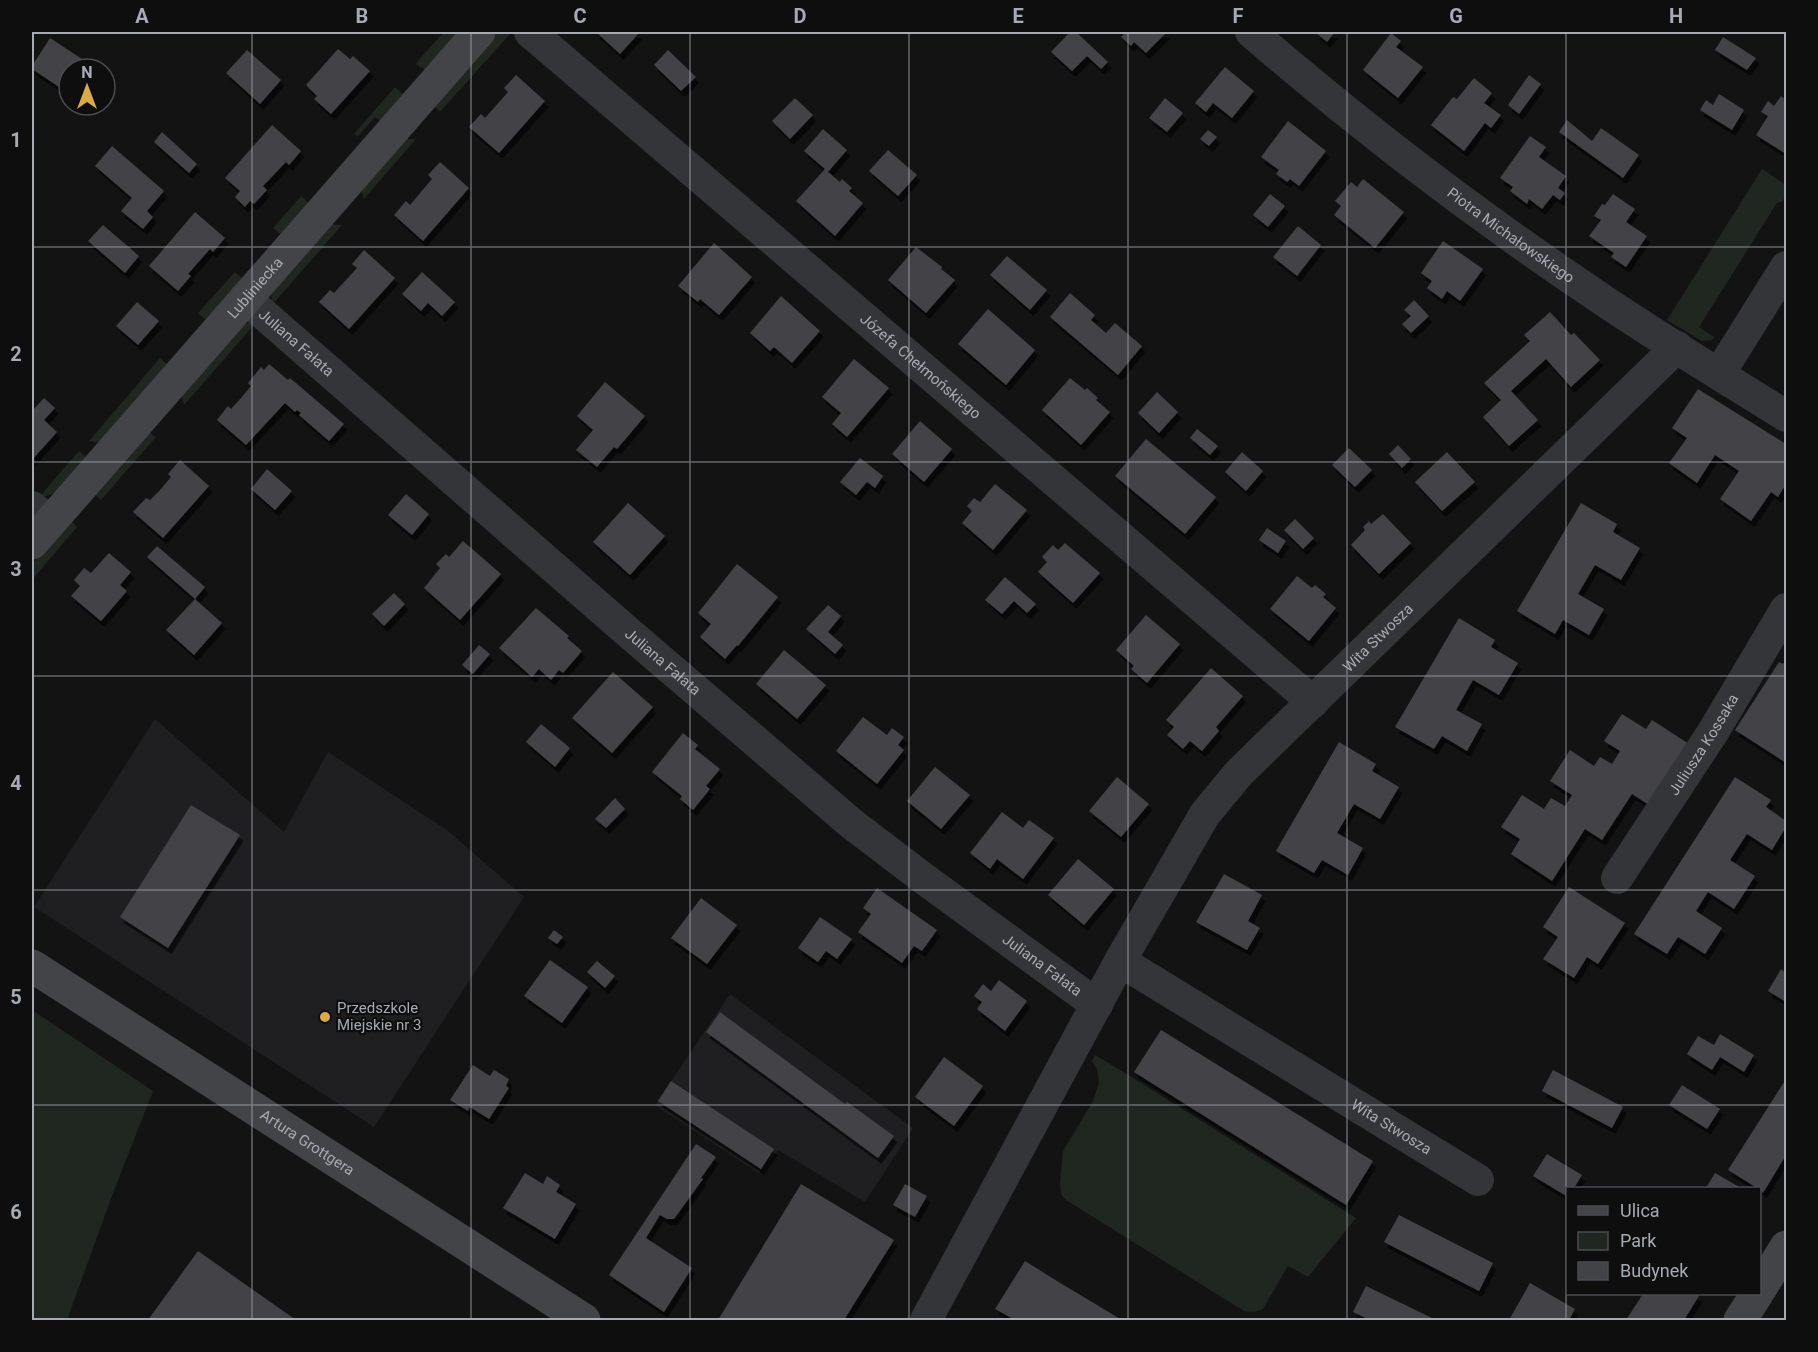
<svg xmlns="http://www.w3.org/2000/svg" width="1818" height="1352" font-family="Roboto,sans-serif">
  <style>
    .built { fill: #1f1f21 }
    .green { fill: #202620 }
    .building { fill: #424347; filter: url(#shadow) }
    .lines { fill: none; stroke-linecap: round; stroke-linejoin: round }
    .street { stroke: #343538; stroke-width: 32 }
    .secondary { stroke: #434448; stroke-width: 33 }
    .grid { fill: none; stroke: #a6aab3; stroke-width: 1.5; stroke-opacity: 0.55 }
    .poi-dot { fill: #d9aa46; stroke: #0e0e0f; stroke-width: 2 }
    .labels { text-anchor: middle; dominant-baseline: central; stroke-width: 4.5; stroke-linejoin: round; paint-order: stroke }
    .street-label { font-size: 15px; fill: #a6aab3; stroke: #0e0e0f }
    .poi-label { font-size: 15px; fill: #a6aab3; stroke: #0e0e0f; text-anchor: start }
    .neatline { fill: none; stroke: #a6aab3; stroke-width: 2 }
    .grid-label { font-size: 20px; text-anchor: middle; font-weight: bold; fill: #a6aab3 }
  </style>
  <defs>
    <filter id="shadow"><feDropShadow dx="3.5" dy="6" stdDeviation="0" flood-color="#0009"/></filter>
  </defs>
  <rect width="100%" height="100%" fill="#131314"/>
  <path class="built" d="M155,719l129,113 44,-80 119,78 77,67 -150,230 -340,-220z
    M730,994l183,134 -48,74 -87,-52 -19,23 -104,-68z"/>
  <path class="green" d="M444,32h16l-34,38 -11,-6z
    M502,32l9,1 -71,79 -7,-7 61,-70z
    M395,87l9,8 -23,26 -6,-4 -17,19 -4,-2z
    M402,139h14l-52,60 -4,-11z
    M1762,169l24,16v10l-4,7 -5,1 -78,124 15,10 -2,3 -10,1 -35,-21z
    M301,196l8,7 -28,32 -8,-7z
    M328,224l14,1 -69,79 -2,-8 1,-5z
    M235,272l8,7 -36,42 -9,-8z
    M250,323l5,1 -71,81 -3,-11 63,-70z
    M160,358l8,7 -69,78 -10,-2z
    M148,431l8,6 -55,63 -8,-7z
    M79,451l8,7c-12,14 -29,40 -48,39z
    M70,519l7,8 -45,53v-16z
    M32,1010l121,81 -40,102 -46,127h-35z
    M1095,1055l35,21 226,142 -48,59 -20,-11 -25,43 -9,3 -10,-1 -178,-111 -5,-6 -1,-12 3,-31 30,-50 6,-18 -2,-14 -5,-8z"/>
  <path class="building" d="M596,32h44l-20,22z
    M1070,32h6l32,30 -7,7 -14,-13 -15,15 -21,-19z
    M1124,32h43l-21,21 -12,-11 -3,4 -10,-9 4,-4z
    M1315,32h20l-8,10z
    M1391,33l10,8 -5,6 27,20 -25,31 -35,-28z
    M1723,37l33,21 -9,12 -32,-20z
    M50,38l32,21 -7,10h-6v9l-7,11 -30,-20v-3z
    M338,49l12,10 3,-3 17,15 -39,43 -17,-15 3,-3 -11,-11z
    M247,50l34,30 -21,24 -34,-31z
    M668,50l28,27 -15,14 -27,-26z
    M1225,67l29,24 -22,27 -19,-15 -7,9 -11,-9z
    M516,75l29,26 -46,52 -30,-26 12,-13 4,4 23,-26 -4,-4z
    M1529,75l12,9 -22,30 -11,-9z
    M1474,78l18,15 -8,10 17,12 -10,13 -6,-5 -21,28 -33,-26 22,-28 4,2z
    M1719,94l25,16 -12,20 -32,-20 6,-10 7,5z
    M1781,96l5,4v54l-30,-19 12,-19 -7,-4 7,-11 6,5z
    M795,98l18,17 -23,24 -18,-18z
    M1165,98l18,15 -16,19 -18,-14z
    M1567,120l25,21 9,-13 38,27 -16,23 -64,-46z
    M1288,121l38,30 -27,35 -9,-7 -3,3 -11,-8 3,-4 -18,-13z
    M272,125l29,26 -12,14 -3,-3 -23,24 4,4 -13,14 -4,-3 -5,6 -10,-10 5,-6 -15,-13z
    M823,129l24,21 -19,22 12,10 2,-3 10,9 -3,3 14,12 -28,33 -39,-35 29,-32 -21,-18z
    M1208,130l9,7 -8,9 -9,-7z
    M162,132l35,32 -8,9 -35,-31z
    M1530,136l16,11 -7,10 27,19 -8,12 7,5 -5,7 -7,-5 -11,14 -13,-10 -2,5 -17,-13 3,-4 -13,-9z
    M112,146l52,45 -17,20 6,6 -10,12 -22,-18 11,-13 -37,-32z
    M888,150l29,25 -19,21 -29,-25z
    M440,162l29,26 -46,53 -29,-26 12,-14 4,4 22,-26 -4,-4z
    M1363,179l41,33 -29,36 -41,-33 7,-9 -6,-5 16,-19 6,5z
    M1270,194l15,12 -17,21 -15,-12z
    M1613,194l22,15 -9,13 21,14 -21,31 -15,-10 3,-4 -25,-17 12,-16 -7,-4 8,-12 3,1z
    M195,212l30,26 -12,14 -3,-3 -22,25 3,2 -13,15 -29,-25z
    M103,225l36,31 -14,17 -37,-32z
    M1298,226l23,19 -24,31 -24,-19z
    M1443,241l40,28 -23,32 -13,-10 -5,8 -15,-11 5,-7 -11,-8z
    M714,243l38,34 -33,38 -19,-16 -2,3 -20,-16z
    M916,247l26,20 -1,2 14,11 -29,33 -38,-33z
    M364,250l31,28 -46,51 -30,-27 11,-12 4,3 23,-25 -5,-4z
    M1007,256l40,34 -17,20 -40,-35z
    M422,272l33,30 -13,14 -14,-13 -7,8 -19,-17z
    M1070,293l25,22 -4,5 15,13 9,-10 27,23 -24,29 -68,-58z
    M781,296l39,35 -28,32 -18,-16 -4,4 -20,-18z
    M1414,300l15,16 -18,17 -9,-9 9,-8 -7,-6z
    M137,302l22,19 -21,24 -22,-19z
    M988,309l47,41 -29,35 -48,-41z
    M1550,312l21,23 3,-2 26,27 -29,27 -25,-28 -35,32 27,29 -29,26 -26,-29 18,-17 -17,-17 46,-42 -6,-6z
    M854,359l35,29 -42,49 -15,-13 9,-11 -19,-16z
    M269,364l19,16 2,-2 54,46 -15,17 -30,-26 2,-2 -4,-3 -2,2 -10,-9 -39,42 -29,-25 11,-14 3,3 10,-11 10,-12 -3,-3 13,-16 3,3z
    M1070,378l15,12 2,-2 11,10 -2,2 14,12 -29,33 -39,-35z
    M605,382l40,34 -28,33 -3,-2 -17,20 -21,-17 17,-20 -16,-14z
    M1698,389l88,55v40l-8,13 -7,-5 -20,29 -31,-22 19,-28 -24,-16 -18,28 -28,-20 18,-25 -15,-10z
    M1157,392l21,20 -19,21 -21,-20z
    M44,398l11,10 -11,12 13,12 -25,28v-51l1,1z
    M920,421l32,28 -28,33 -32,-28z
    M1197,429l21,17 -8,9 -20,-17z
    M1146,439l70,58 -31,37 -70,-58z
    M1398,445l13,14 -9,9 -13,-14z
    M1349,448l23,22 -17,17 -23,-22z
    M1242,452l21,19 -17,20 -21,-19z
    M1447,452l28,30 -33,29 -27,-29z
    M860,458l23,18 -8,12 -8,-6 -11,13 -16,-13z
    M180,460l29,26 -46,52 -30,-26 13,-14 4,2 11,-11 10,-12 -3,-3z
    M267,469l25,22 -17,19 -24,-21z
    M995,484l32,26 -34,40 -31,-27 10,-12 -5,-5 7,-8 6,4z
    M406,494l23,20 -17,21 -24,-20z
    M628,503l37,33 -35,39 -37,-33z
    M1581,503l36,21 -4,8 27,16 -19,32 -26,-15 -17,29 26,15 -15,26 -26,-15 -8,14 -38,-23z
    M1383,514l28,29 -32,31 -28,-29 14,-15 -2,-3 6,-6 2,3z
    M1295,519l19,19 -11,11 -19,-19z
    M1267,528l19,13 -8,12 -19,-13z
    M463,541l38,33 -41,46 -36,-32 16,-20 -4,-4 10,-10 3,3z
    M1065,543l35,30 -27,30 -35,-31 9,-10 -5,-5 11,-12 5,5z
    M157,546l48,41 -10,12 -48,-42z
    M109,553l22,19 -11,13 7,6 -26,30 -30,-25 9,-10 -6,-6 10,-12 7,5z
    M737,564l41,33 -40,49 -1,-1 -12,14 -25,-22 11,-13 -13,-11z
    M1297,576l15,12 3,-3 11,9 -3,3 13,11 -27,33 -39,-32z
    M1005,577l31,27 -9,9 -13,-12 -12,13 -17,-14z
    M394,593l11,11 -21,22 -12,-12z
    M195,599l27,24 -28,32 -28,-25z
    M828,605l13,11 -13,16 15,13 -8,9 -29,-25z
    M536,608l33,28 -2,2 15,13 -19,22 -4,-3 -8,10 -12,-11 -7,8 -33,-29z
    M1146,615l34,29 -33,39 -16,-14 3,-3 -18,-16z
    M1459,618l36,22 -4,7 27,16 -19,32 -26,-15 -17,30 26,14 -15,27 -25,-15 -8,13 -39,-22z
    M479,645l11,9 -17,20 -11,-9z
    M784,650l42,35 -29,34 -41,-35z
    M1786,659v104l-51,-33 44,-68 4,2z
    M1211,668l32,28 -27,31 3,4 -17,20 -12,-10 -7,8 -16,-14 7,-8 -8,-7z
    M613,672l40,35 -41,46 -40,-35z
    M1622,714l24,15 6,-9 37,24 -40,61 -17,-11 -30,46 -17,-11 -33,52 -41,-27 9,-15 -19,-12 21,-32 22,14 7,-11 14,8 7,-11 -22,-14 20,-31 24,16 6,-9 12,7 8,-13 -16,-10z
    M863,717l24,18 5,-7 12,9 -6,8 6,5 -27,34 -41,-33z
    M541,724l29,24 -15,19 -29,-25z
    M683,733l15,12 -3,4 25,20 -14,17 4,3 -17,21 -13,-11 2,-3 -30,-24z
    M1339,742l37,22 -4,7 27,16 -19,32 -26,-15 -17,29 26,15 -15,27 -26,-15 -8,13 -38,-22z
    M935,767l35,28 -29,34 -34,-28z
    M1117,777l32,27 -28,33 -32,-26z
    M1735,777l36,23 -5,7 20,14v6l-14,23 -25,-16 -17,26 25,16 -21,33 -26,-17 -12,19 26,17 -17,26 -27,-17 -11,17 -33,-20z
    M615,798l10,11 -19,19 -11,-9z
    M191,805l49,30 -72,113 -48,-31z
    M1002,812l21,16 6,-8 25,18 -31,41 -26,-20 -7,10 -20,-16z
    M1078,859l36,30 -30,36 -36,-30z
    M1224,874l38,21 -14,26 12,7 -13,22 -51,-28z
    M1569,887l56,36 -27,41 -11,-7 -13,21 -31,-19 15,-22 -15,-10z
    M877,888l60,42 -15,21 -8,-5 -12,17 -44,-31 13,-18 -8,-6z
    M701,898l36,27 -30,39 -36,-26z
    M820,917l32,22 -15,20 -11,-8 -8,11 -20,-14z
    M554,930l9,7 -6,7 -9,-6z
    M550,960l38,27 -26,36 -38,-27z
    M597,961l18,15 -10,12 -18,-16z
    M1781,969l5,4v29l-18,-11z
    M999,980l28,21 -22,30 -28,-22 5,-7 -8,-6 9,-12 8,7z
    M720,1012l125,92 2,-2 47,34 -16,22 -172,-126z
    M1161,1030l212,131 -27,44 -212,-133z
    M1720,1034l34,21 -10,17 -24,-15 -8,13 -25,-16 11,-18 16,9z
    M944,1057l39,29 -29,40 -39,-29z
    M473,1065l17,11 4,-6 15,9 -3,7 3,2 -20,31 -19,-12 -2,4 -18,-11z
    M1553,1070l70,37 -11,21 -70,-37z
    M1786,1079v76l-23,38 -3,-5h-3l-29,-18z
    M671,1081l103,68 -13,20 -103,-68z
    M1682,1085l38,24 -13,20 -38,-24z
    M696,1144l20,13 -15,21 2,1 -29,40h-7l-7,-4 -14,23 46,30 -28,44 -55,-37z
    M1547,1154l35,21 -8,13h-6v9l-35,-21z
    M525,1173l18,11 4,-8 13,9 -4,7 20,12 -21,35 -52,-31z
    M1715,1173l26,15h-35z
    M801,1184l93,56 -50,80h-126z
    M905,1184l22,12 -12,21 -22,-12z
    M1399,1215l94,48 -14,28 -95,-49z
    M198,1251l51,36 47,33h-148z
    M1025,1261l32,20 65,39h-107l-20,-11z
    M1530,1283l45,26 -6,11h-60z
    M1366,1286l70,34h-66l-17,-8z
    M1643,1294h52l4,2 -15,24h-58z"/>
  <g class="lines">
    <g class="street">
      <path id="s1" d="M530,32l783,670"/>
      <path id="s2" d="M1251,32c109,94 224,182 343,262 63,43 128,82 192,122"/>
      <path id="s3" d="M245,298l384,335 223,191 75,57 170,124"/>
      <path d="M1719,374l67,-107"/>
      <path d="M32,507l18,15"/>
      <path id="s4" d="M1617,878l96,-146 73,-123"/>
      <path id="s5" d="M1120,961l358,219"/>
      <path id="s6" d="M926,1320l194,-359 85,-147 34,-41 438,-426"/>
    </g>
    <g class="secondary">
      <path id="s7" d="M32,543l447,-511"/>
      <path id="s8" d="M32,966l552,354"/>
      <path d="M1760,1289l26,-42"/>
      <path d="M1740,1320l17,-26"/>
    </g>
  </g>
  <path class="grid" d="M252,32v1288M471,32v1288M690,32v1288M909,32v1288M1128,32v1288M1347,32v1288M1566,32v1288M32,247h1754M32,462h1754M32,676h1754M32,890h1754M32,1105h1754"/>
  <circle class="poi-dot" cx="325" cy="1017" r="6"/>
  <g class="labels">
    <g class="street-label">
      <text stroke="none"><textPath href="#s2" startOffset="330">Piotra Michałowskiego</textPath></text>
      <text stroke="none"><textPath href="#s7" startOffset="339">Lubliniecka</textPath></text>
      <text stroke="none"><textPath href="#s3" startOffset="68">Juliana Fałata</textPath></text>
      <text stroke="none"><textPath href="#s1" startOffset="514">Józefa Chełmońskiego</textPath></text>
      <text stroke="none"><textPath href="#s6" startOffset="825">Wita Stwosza</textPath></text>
      <text stroke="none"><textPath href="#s3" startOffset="554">Juliana Fałata</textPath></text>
      <text stroke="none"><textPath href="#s4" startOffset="159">Juliusza Kossaka</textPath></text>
      <text stroke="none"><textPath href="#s3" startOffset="1040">Juliana Fałata</textPath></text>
      <text stroke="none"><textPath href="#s5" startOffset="318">Wita Stwosza</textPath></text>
      <text stroke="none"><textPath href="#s8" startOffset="327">Artura Grottgera</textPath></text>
    </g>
    <g class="poi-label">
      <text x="337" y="1008">Przedszkole<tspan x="337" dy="17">Miejskie nr 3</tspan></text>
    </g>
  </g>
  <rect width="1818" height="1352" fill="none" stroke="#0e0e0f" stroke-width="66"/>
  <rect x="1566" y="1187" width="195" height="108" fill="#0e0e0f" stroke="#4b4c51" stroke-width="1.5"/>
  <rect x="1578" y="1206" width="30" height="9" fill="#434448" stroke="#4b4c51" stroke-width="1.5"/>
  <text x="1620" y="1217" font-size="18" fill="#a6aab3">Ulica</text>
  <rect x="1578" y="1232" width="30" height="18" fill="#202620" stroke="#4b4c51" stroke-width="1.5"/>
  <text x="1620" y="1247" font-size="18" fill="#a6aab3">Park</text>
  <rect x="1578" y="1262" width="30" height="18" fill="#424347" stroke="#4b4c51" stroke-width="1.5"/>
  <text x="1620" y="1277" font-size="18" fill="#a6aab3">Budynek</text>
  <g transform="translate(87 87)"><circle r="28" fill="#0e0e0f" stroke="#4b4c51" stroke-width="1.5"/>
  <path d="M0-4.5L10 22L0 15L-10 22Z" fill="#d9aa46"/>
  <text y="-9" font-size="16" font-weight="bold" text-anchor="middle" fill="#a6aab3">N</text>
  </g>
  <rect x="33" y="33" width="1752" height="1286" class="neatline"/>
  <g class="grid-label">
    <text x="142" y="23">A</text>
    <text x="362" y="23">B</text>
    <text x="580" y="23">C</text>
    <text x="800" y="23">D</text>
    <text x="1018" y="23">E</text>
    <text x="1238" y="23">F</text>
    <text x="1456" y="23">G</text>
    <text x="1676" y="23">H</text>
    <text x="16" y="147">1</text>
    <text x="16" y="361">2</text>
    <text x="16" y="576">3</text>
    <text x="16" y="790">4</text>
    <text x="16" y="1004">5</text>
    <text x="16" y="1219">6</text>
  </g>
</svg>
